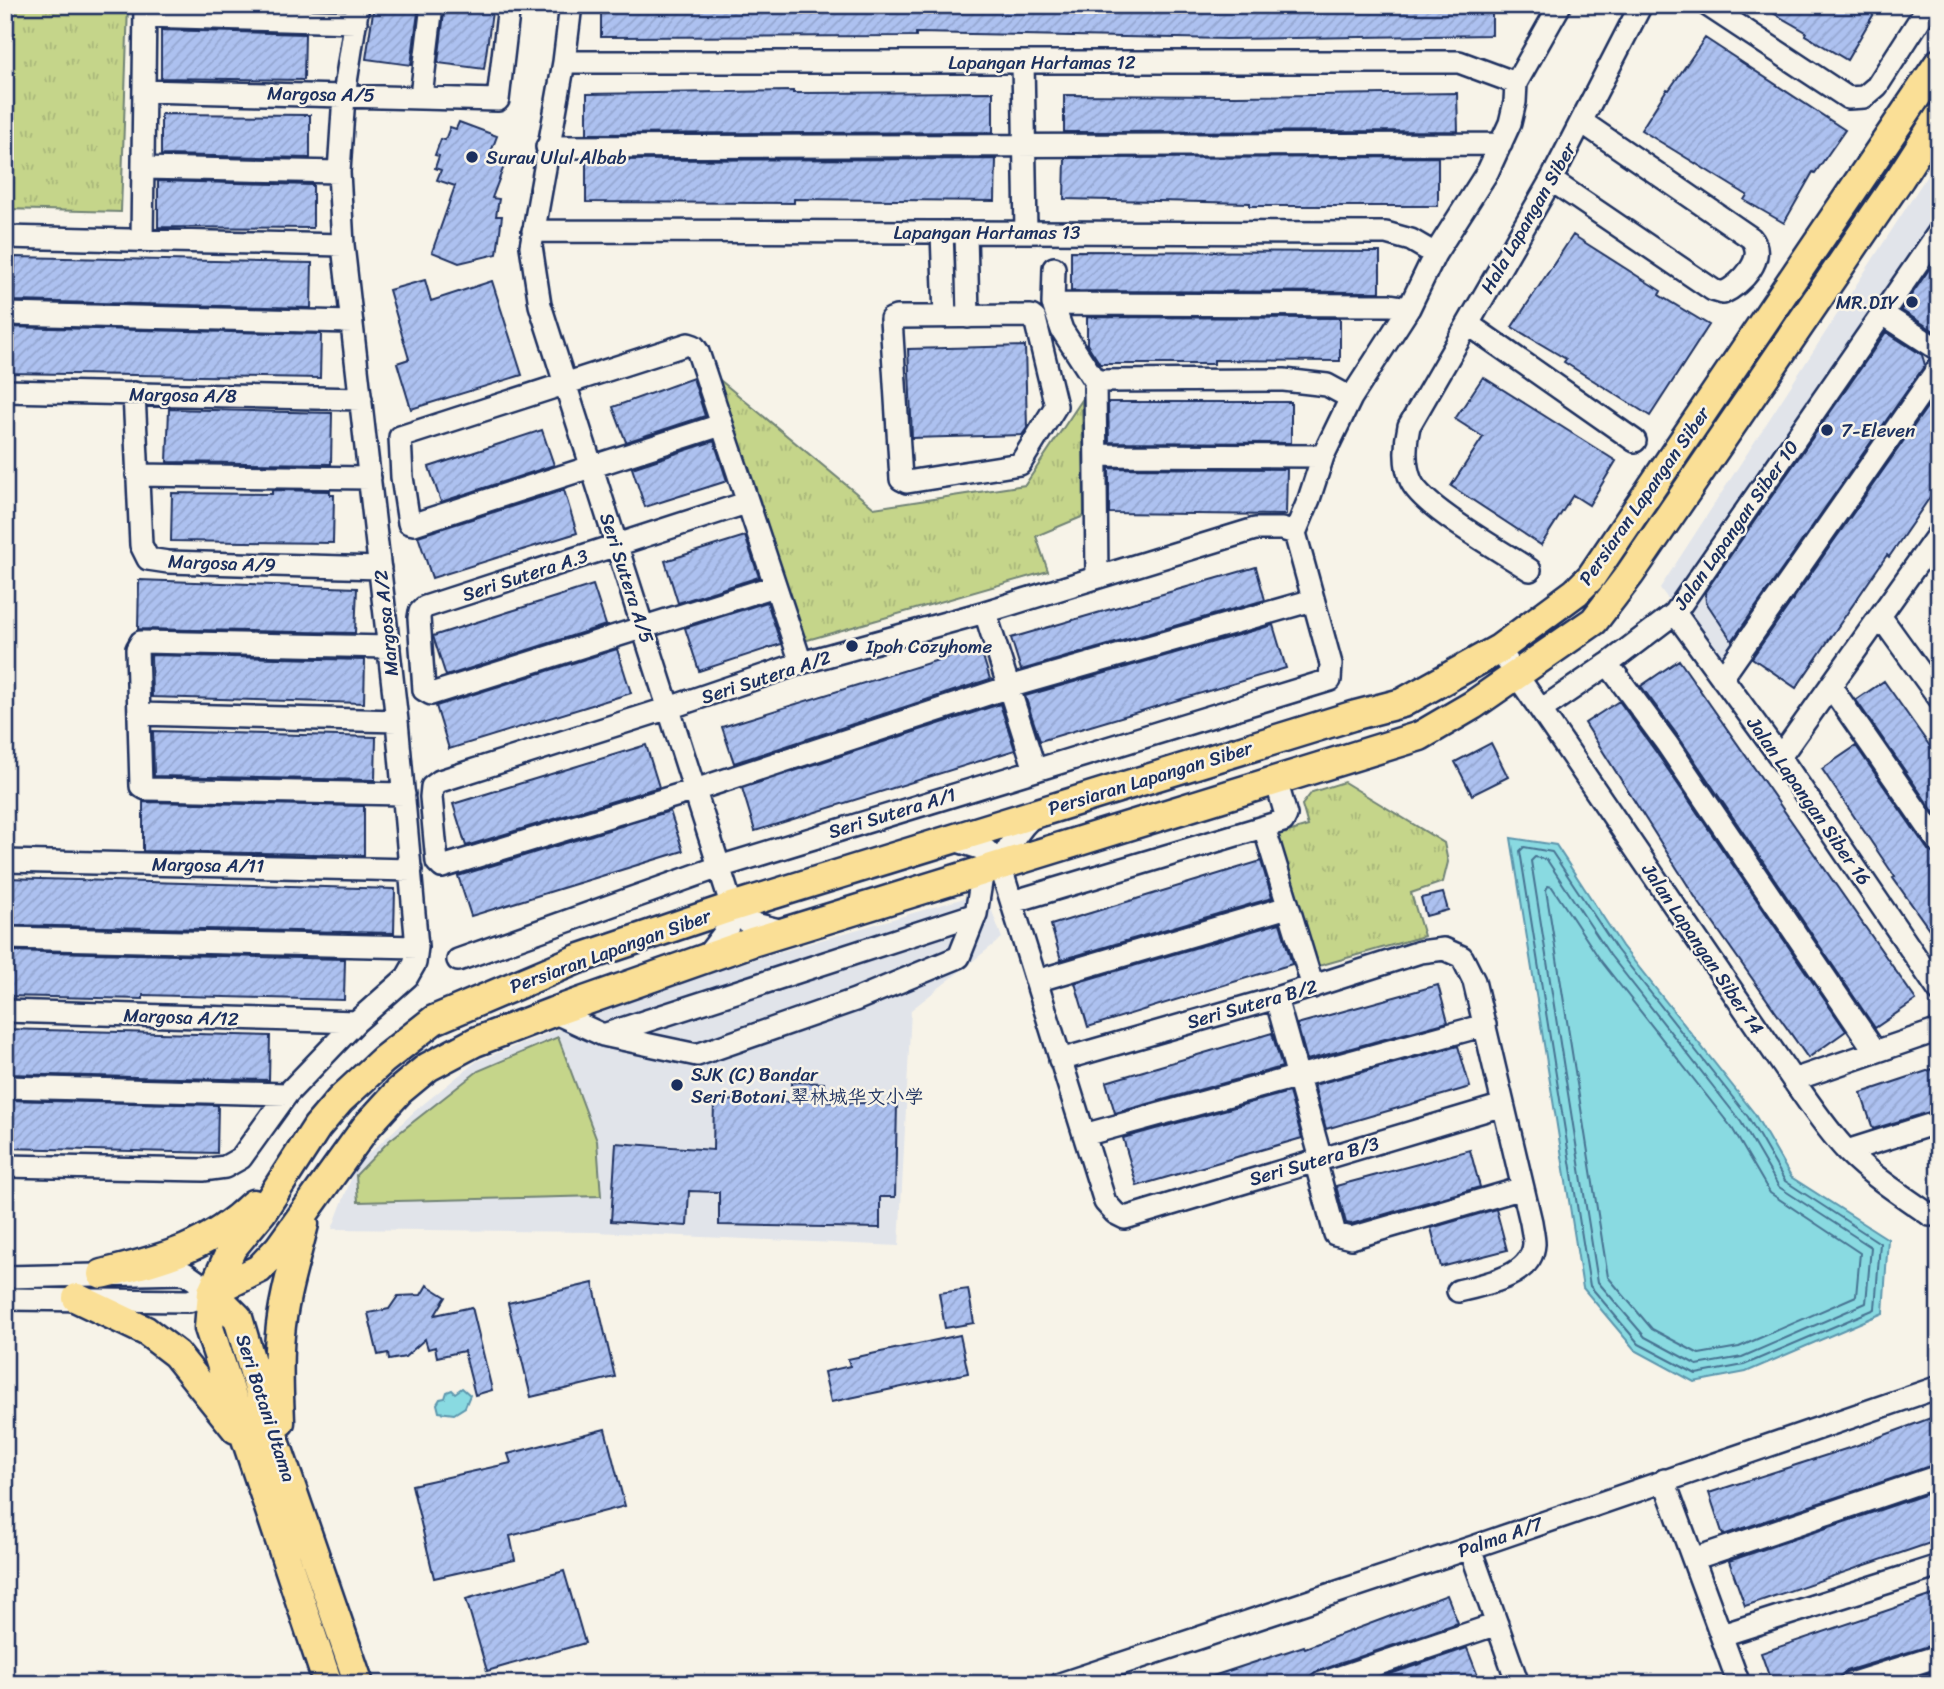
<svg xmlns="http://www.w3.org/2000/svg" width="1944" height="1689" font-family="Sriracha,'LXGW WenKai TC',sans-serif">
  <style>
    .built { fill: #e1e4ea }
    .park { fill: url(#park-tufts); stroke: #708274; stroke-width: 2 }
    .pitch { fill: #c5d58a; stroke: #708274; stroke-width: 2 }
    .water { fill: #89dae1; stroke: #5d96ad; stroke-width: 2 }
    .lines { fill: none; stroke-linecap: round; stroke-linejoin: round }
    .shore { stroke: #477392; stroke-width: 2 }
    .building { fill: url(#building-hatch); stroke: #1b2f5e; stroke-width: 2 }
    .minor-casing { stroke: #1b2f5e; stroke-width: 26 }
    .major-casing { stroke: #1b2f5e; stroke-width: 33 }
    .minor { stroke: #f7f3e8; stroke-width: 21 }
    .major { stroke: #fadf96; stroke-width: 28 }
    .poi-dot { fill: #1b2f5e; stroke: #f7f3e8; stroke-width: 2.5 }
    .labels { text-anchor: middle; dominant-baseline: central; stroke-width: 5; stroke-linejoin: round; paint-order: stroke }
    .street-label { font-size: 19px; fill: #1b2f5e; stroke: #f7f3e8 }
    .poi-label { font-size: 19px; fill: #1b2f5e; stroke: #f7f3e8; text-anchor: start }
  </style>
  <defs>
    <pattern id="park-tufts" width="24" height="20" patternUnits="userSpaceOnUse" patternTransform="scale(1.75)"><rect width="24" height="20" fill="#c5d58a"/><path d="M3 7l-1-3M5 7V3M7 7l1-3M15 17l-1-3M17 17v-4M19 17l1-3" fill="none" stroke="#a9b77a"/></pattern>
    <pattern id="building-hatch" width="6" height="6" patternUnits="userSpaceOnUse" patternTransform="scale(1.75)"><rect width="6" height="6" fill="#adc1f0"/><path d="M-1 1l2-2M0 6l6-6M5 7l2-2" fill="none" stroke="#94a6d0"/></pattern>
  </defs>
  <rect width="100%" height="100%" fill="#f7f3e8"/>
  <filter id="ink" filterUnits="userSpaceOnUse"><feTurbulence type="fractalNoise" baseFrequency=".0143" numOctaves="2"/><feDisplacementMap in="SourceGraphic" scale="14" xChannelSelector="R" yChannelSelector="G"/><feConvolveMatrix kernelMatrix="1 2 1 2 8 2 1 2 1" color-interpolation-filters="sRGB"/></filter>
  <g filter="url(#ink)">
    <path class="built" d="M1939,157v207l-215,314 -64,-90z
      M985,892l17,46 -91,72 -12,236 -303,-14 -264,-3 24,-63 60,-56 61,-49 217,-84z"/>
    <path class="park" d="M5,5h123l-7,207 -116,-3z
      M709,371l165,137 151,-23 57,-85 2,116 -48,20 12,35 -251,72z
      M1344,782l100,61 4,19 -5,20 -32,11 13,43 -109,31 -37,-132 30,-9 -6,-21 10,-13z"/>
    <path class="pitch" d="M558,1037l39,104 4,55 -243,6 -2,-27 34,-35 88,-69z"/>
    <path class="water" d="M1511,838l45,7 66,101 132,167 37,64 97,62 -5,74 -137,59 -52,10 -59,-32 -52,-62z
      M462,1388l8,7 -5,12 -11,7 -15,-2 -2,-8 3,-5 5,-1 2,-6 5,-2 3,3z"/>
    <g class="lines">
      <path class="shore" d="M1524,847l28,5 65,98 131,167 37,64 95,62 -5,66 -131,56 -48,9 -57,-30 -49,-58 -70,-435z
        M1535,857l12,3 63,95 131,167 38,65 92,60 -5,56 -124,54 -45,8 -52,-28 -47,-55 -67,-421z
        M1548,886l4,1 49,74 131,167 38,65 90,60 -4,43 -117,51 -40,7 -47,-25 -44,-52 -62,-387z"/>
    </g>
    <path class="building" d="M374,5h45l-8,60 -45,-6z
      M445,5h48l-9,64 -46,-6z
      M601,5h891v30l-265,4 -311,-6v3l-315,1z
      M1759,5h120l-32,55 -42,-25 1,-3z
      M161,30l144,4 -1,46 -143,-2z
      M1705,38l140,92 -30,43 -2,-1 -29,51 -40,-23 3,-5 -106,-65 26,-41 2,1z
      M793,91v2l200,-1v40l-406,2v-40z
      M1457,93l1,38 -394,1v-37l172,1z
      M161,114l149,1v43l-149,-3z
      M459,122l38,14 -6,16 16,6 -15,40 7,1 -3,17h6l-5,38 -38,9 -27,-11 23,-66 -18,-6 4,-10 -6,-2 4,-12 -4,-1 6,-16 4,1 5,-13 6,2z
      M1438,157v49h-188v-3l-186,-4 1,-41z
      M996,159l-1,42 -201,-2v4l-208,-1v-42z
      M158,181l155,4v43l-155,-1z
      M1573,235l88,56 -2,4 50,30 -59,91 -86,-54 2,-3 -54,-32z
      M1071,251l309,1v40l-309,-1z
      M1939,255v79l-38,-24z
      M15,257l297,6 -1,45 -297,-7z
      M425,280l6,21 61,-20 30,94 -111,34 -14,-46 12,-4 -20,-69z
      M1087,317l253,1v43l-126,-1v4h-114l-13,-20z
      M5,327l316,7 -1,44 -315,-5z
      M1886,332l36,23 3,10 -193,276 -26,-39 -1,-10z
      M1025,346l2,82 -5,7 -110,3 -4,-89z
      M1483,377l133,84 -27,44 -16,-10 -32,50 -90,-59 32,-49 -28,-18z
      M693,378l12,38 -79,26 -13,-35z
      M1939,390v94l-50,73 -2,-2 -91,133 -44,-30z
      M1108,402h183v41l-182,-1z
      M169,409l163,4 -1,51 -164,-2z
      M542,430l12,35 -113,37 -12,-35z
      M714,441l13,40 -82,26 -13,-39z
      M1109,468l178,1 -1,46 -177,-2z
      M272,490l58,1v4h4l-1,48 -162,-2 1,-48 100,1z
      M564,490l13,43 -145,45 -14,-42z
      M745,536l14,41 -81,26 -13,-42z
      M1256,567l9,33 -244,70 -10,-32z
      M139,580l218,8 -2,45 -217,-4z
      M593,585l13,40 -160,51 -13,-40z
      M767,602l14,42 -82,27 -14,-43z
      M1273,625l13,43 -246,73 -15,-45z
      M980,647l10,32 -256,84 -12,-36z
      M617,649l14,44 -182,56 -13,-43z
      M151,655l214,5 -1,43 -212,-6z
      M1679,660l237,340 -41,28 -197,-292 -37,-50z
      M1884,681l55,78v61l-83,-120z
      M1619,701l37,51 190,279 -38,27 -111,-158 -112,-177z
      M1000,704l15,46 -260,81 -13,-43z
      M153,731l223,6 -1,43 -221,-4z
      M1491,743l17,34 -36,18 -17,-33z
      M646,745l13,42 -193,59 -13,-42z
      M1856,746l72,104 11,6v87l-46,-65 2,-1 -73,-108z
      M143,802l221,4v49l-221,-4z
      M670,811l13,40 -212,65 -13,-40z
      M1261,861l11,37 -211,62 -10,-35z
      M5,878l390,11 -1,44 -389,-8z
      M1443,893l5,17 -22,6 -5,-18z
      M1280,923l12,41 -204,63 -13,-44z
      M5,951l340,8 -1,41 -201,-5v4l-138,-3z
      M1438,985l10,37 -141,38 -10,-36z
      M5,1029l265,7 -1,44 -264,-6z
      M1272,1033l10,34 -167,46 -9,-31z
      M1458,1046l12,41 -144,42 -12,-44z
      M1939,1067v42l-66,20 -12,-36z
      M792,1082l32,1 -1,19 74,2 -2,93h-15v31l-161,-3v-33l-30,-1 -2,35 -76,-5 5,-78 97,7 1,-50 78,2z
      M1289,1092l13,46 -165,48 -14,-48z
      M5,1100l213,5 -1,48 -212,-5z
      M1470,1150l10,37 -129,37 -5,-1 -10,-37z
      M1496,1209l11,41 -66,17 -10,-39z
      M593,1283l22,94 -84,20 -23,-94z
      M427,1285l19,12 -11,18 37,-8 20,83 -17,5 -11,-44 -27,6 -2,-10 -7,2 -3,-10 -20,18 -16,3 -1,-7 -10,2 -10,-42 21,-4 9,-13 23,-1z
      M968,1289l6,34 -29,5 -6,-35z
      M960,1335l8,38 -137,29 -7,-30 26,-6 -2,-7z
      M1939,1415v48l-216,72 -14,-42 146,-47z
      M605,1429l20,77 -115,30 5,24 -81,18 -22,-93 99,-22 -3,-9z
      M1939,1490v50l-194,66 -16,-45z
      M564,1571l21,72 -98,28 -21,-72z
      M1939,1593v50l-93,28 -6,5 -3,8h-65l-11,-31z
      M1447,1595l11,28 -143,49 -8,8 -12,4h-96l-1,-3 106,-35 1,2z
      M1467,1648l14,36h-120z
      M1939,1670v14h-44z"/>
    <g class="lines">
      <defs>
        <path id="minor" d="M571,5l-7,57 -33,184 9,59 192,602 -3,20 -24,31
          M1707,5l141,93 16,-1 13,-11 52,-81
          M145,16l211,6
          M564,62h895l57,21
          M1023,62l3,170
          M144,91l354,9 11,-95
          M421,96l11,-91
          M547,147l954,-3
          M143,168l196,4
          M1551,180l162,110 10,3c18,-8 45,-36 28,-55l-169,-116
          M533,231l853,2 25,7 24,14
          M942,232l3,85
          M966,232l2,85
          M5,237l338,8
          M142,240l3,-235
          M1054,268l-1,36 9,26 33,51 2,196
          M1053,304l337,1 19,3
          M5,314l347,8
          M1883,314l56,36
          M1031,316l4,3 21,87 -36,58 -113,18 -6,-3 -10,-160 5,-2z
          M1468,324l167,117
          M1095,381l189,-1 43,5 24,13
          M5,391l356,8
          M134,393l7,152 7,14 20,3 212,6
          M721,425l-307,99 -5,-1 -7,-46 -2,-40 288,-93 6,2 4,6 103,311
          M1097,455l226,1
          M137,475l233,3
          M746,503l-321,104 -5,5 -1,6 5,72 7,4 344,-108
          M1295,533l-13,-4h-27l-270,83 -184,51 -132,45 -229,73 -8,6 -1,10 6,65 5,5 253,-77 314,-103 304,-87
          M1530,570c-27,-18 -108,-63 -119,-89 -7,-16 -6,-38 -2,-55l142,-246 90,-175
          M985,612l50,158
          M1675,613l105,144 159,234
          M1880,616l59,82
          M389,647l-248,-5 -4,7 4,137 5,3 258,5
          M1499,649l294,431c17,24 34,50 54,71 25,25 54,44 83,64l9,-3
          M1608,664l59,80 208,307
          M1722,678l217,-311
          M1831,687l108,156
          M1541,710l67,-46 67,-51 264,-381
          M140,714l257,7
          M1780,757l159,-224
          M1264,827l49,160
          M951,839l35,11 14,15 105,337 10,11 10,5 378,-113
          M5,861l406,9
          M1000,865c8,-20 18,-35 34,-50
          M1012,902l271,-81 3,-6 -10,-35
          M732,907l15,15 36,9
          M5,938l412,9
          M458,960l261,-93 611,-187 1,-16 -36,-131 14,-34 14,-43 28,-58 58,-90 26,-54 53,-83 22,-48 5,-21 1,-19 44,-78
          M1036,981l252,-74
          M1276,998l45,161
          M5,1011l351,11
          M553,1012l50,23 373,-121
          M603,1035l94,20 158,-55 104,-43 17,-43 7,-44
          M1060,1060l216,-62 144,-46 24,-3 18,8 12,24 57,241c1,7 3,15 3,22 -2,33 -51,41 -76,47
          M1793,1080l146,-50
          M5,1087l282,7
          M1084,1135l401,-110
          M1847,1151l92,-29
          M1315,1160l20,74 16,4 172,-50
          M5,1166l198,4 22,-3 16,-9 46,-64 69,-72 51,-45 8,-14 2,-16 -20,-226 -54,-476 -4,-73 5,-77 14,-90
          M5,1277l180,-4 27,19
          M5,1299l184,2 23,-9
          M1664,1480l75,204
          M1470,1548l48,136
          M1693,1559l246,-83
          M1722,1635l217,-69
          M1060,1684l410,-136 469,-161
          M1319,1684l178,-60
          M1850,1684l89,-28"/>
        <path id="major" d="M102,1274c59,-15 105,-25 151,-70
          M212,1292l47,-23 20,-21 87,-121 33,-36 29,-24 47,-25 78,-30 199,-70 668,-206 53,-31 121,-84 36,-47 270,-396 39,-61
          M212,1292l26,26 33,111 88,255
          M77,1298l69,33 30,23 60,75
          M280,1422c-1,-29 -3,-58 0,-87 3,-37 15,-74 24,-111
          M328,1684l-119,-356 3,-36 20,-44 30,-36 55,-85 23,-27 43,-40 51,-40 144,-61 154,-52 620,-191 50,-13 97,-54 77,-57 15,-15 348,-514"/>
      </defs>
      <use href="#minor" class="minor-casing"/>
      <use href="#major" class="major-casing"/>
      <use href="#minor" class="minor"/>
      <use href="#major" class="major"/>
    </g>
  </g>
  <g class="poi-dot">
    <circle cx="472" cy="157" r="7"/>
    <circle cx="1912" cy="302" r="7"/>
    <circle cx="1827" cy="430" r="7"/>
    <circle cx="852" cy="646" r="7"/>
    <circle cx="677" cy="1085" r="7"/>
  </g>
  <g class="labels">
    <g class="street-label">
      <text x="1042" y="62">Lapangan Hartamas 12</text>
      <text transform="translate(321 94) rotate(1)">Margosa A/5</text>
      <text transform="translate(1528 218) rotate(-60)">Hala Lapangan Siber</text>
      <text x="987" y="232">Lapangan Hartamas 13</text>
      <text transform="translate(183 395) rotate(1)">Margosa A/8</text>
      <text transform="translate(1644 496) rotate(-55)">Persiaran Lapangan Siber</text>
      <text transform="translate(1736 525) rotate(-55)">Jalan Lapangan Siber 10</text>
      <text transform="translate(222 563) rotate(2)">Margosa A/9</text>
      <text transform="translate(525 575) rotate(-18)">Seri Sutera A.3</text>
      <text transform="translate(627 578) rotate(72)">Seri Sutera A/5</text>
      <text transform="translate(386 623) rotate(-96)">Margosa A/2</text>
      <text transform="translate(766 677) rotate(-18)">Seri Sutera A/2</text>
      <text transform="translate(1150 778) rotate(-17)">Persiaran Lapangan Siber</text>
      <text transform="translate(1809 801) rotate(55)">Jalan Lapangan Siber 16</text>
      <text transform="translate(892 813) rotate(-17)">Seri Sutera A/1</text>
      <text transform="translate(208 865) rotate(1)">Margosa A/11</text>
      <text transform="translate(1703 949) rotate(56)">Jalan Lapangan Siber 14</text>
      <text transform="translate(610 951) rotate(-20)">Persiaran Lapangan Siber</text>
      <text transform="translate(1252 1004) rotate(-16)">Seri Sutera B/2</text>
      <text transform="translate(181 1017) rotate(2)">Margosa A/12</text>
      <text transform="translate(1314 1161) rotate(-16)">Seri Sutera B/3</text>
      <text transform="translate(266 1408) rotate(72)">Seri Botani Utama</text>
      <text transform="translate(1500 1537) rotate(-19)">Palma A/7</text>
    </g>
    <g class="poi-label">
      <text x="486" y="157">Surau Ulul Albab</text>
      <text x="1898" y="302" text-anchor="end">MR.DIY</text>
      <text x="1841" y="430">7-Eleven</text>
      <text x="866" y="646">Ipoh Cozyhome</text>
      <text x="691" y="1074">SJK (C) Bandar<tspan x="691" dy="22">Seri Botani 翠林城华文小学</tspan></text>
    </g>
  </g>
  <rect width="1944" height="1689" fill="none" stroke="#f7f3e8" stroke-width="28"/>
  <rect x="14" y="14" width="1916" height="1661" fill="none" stroke="#1b2f5e" stroke-width="2.5" filter="url(#ink)"/>
</svg>
